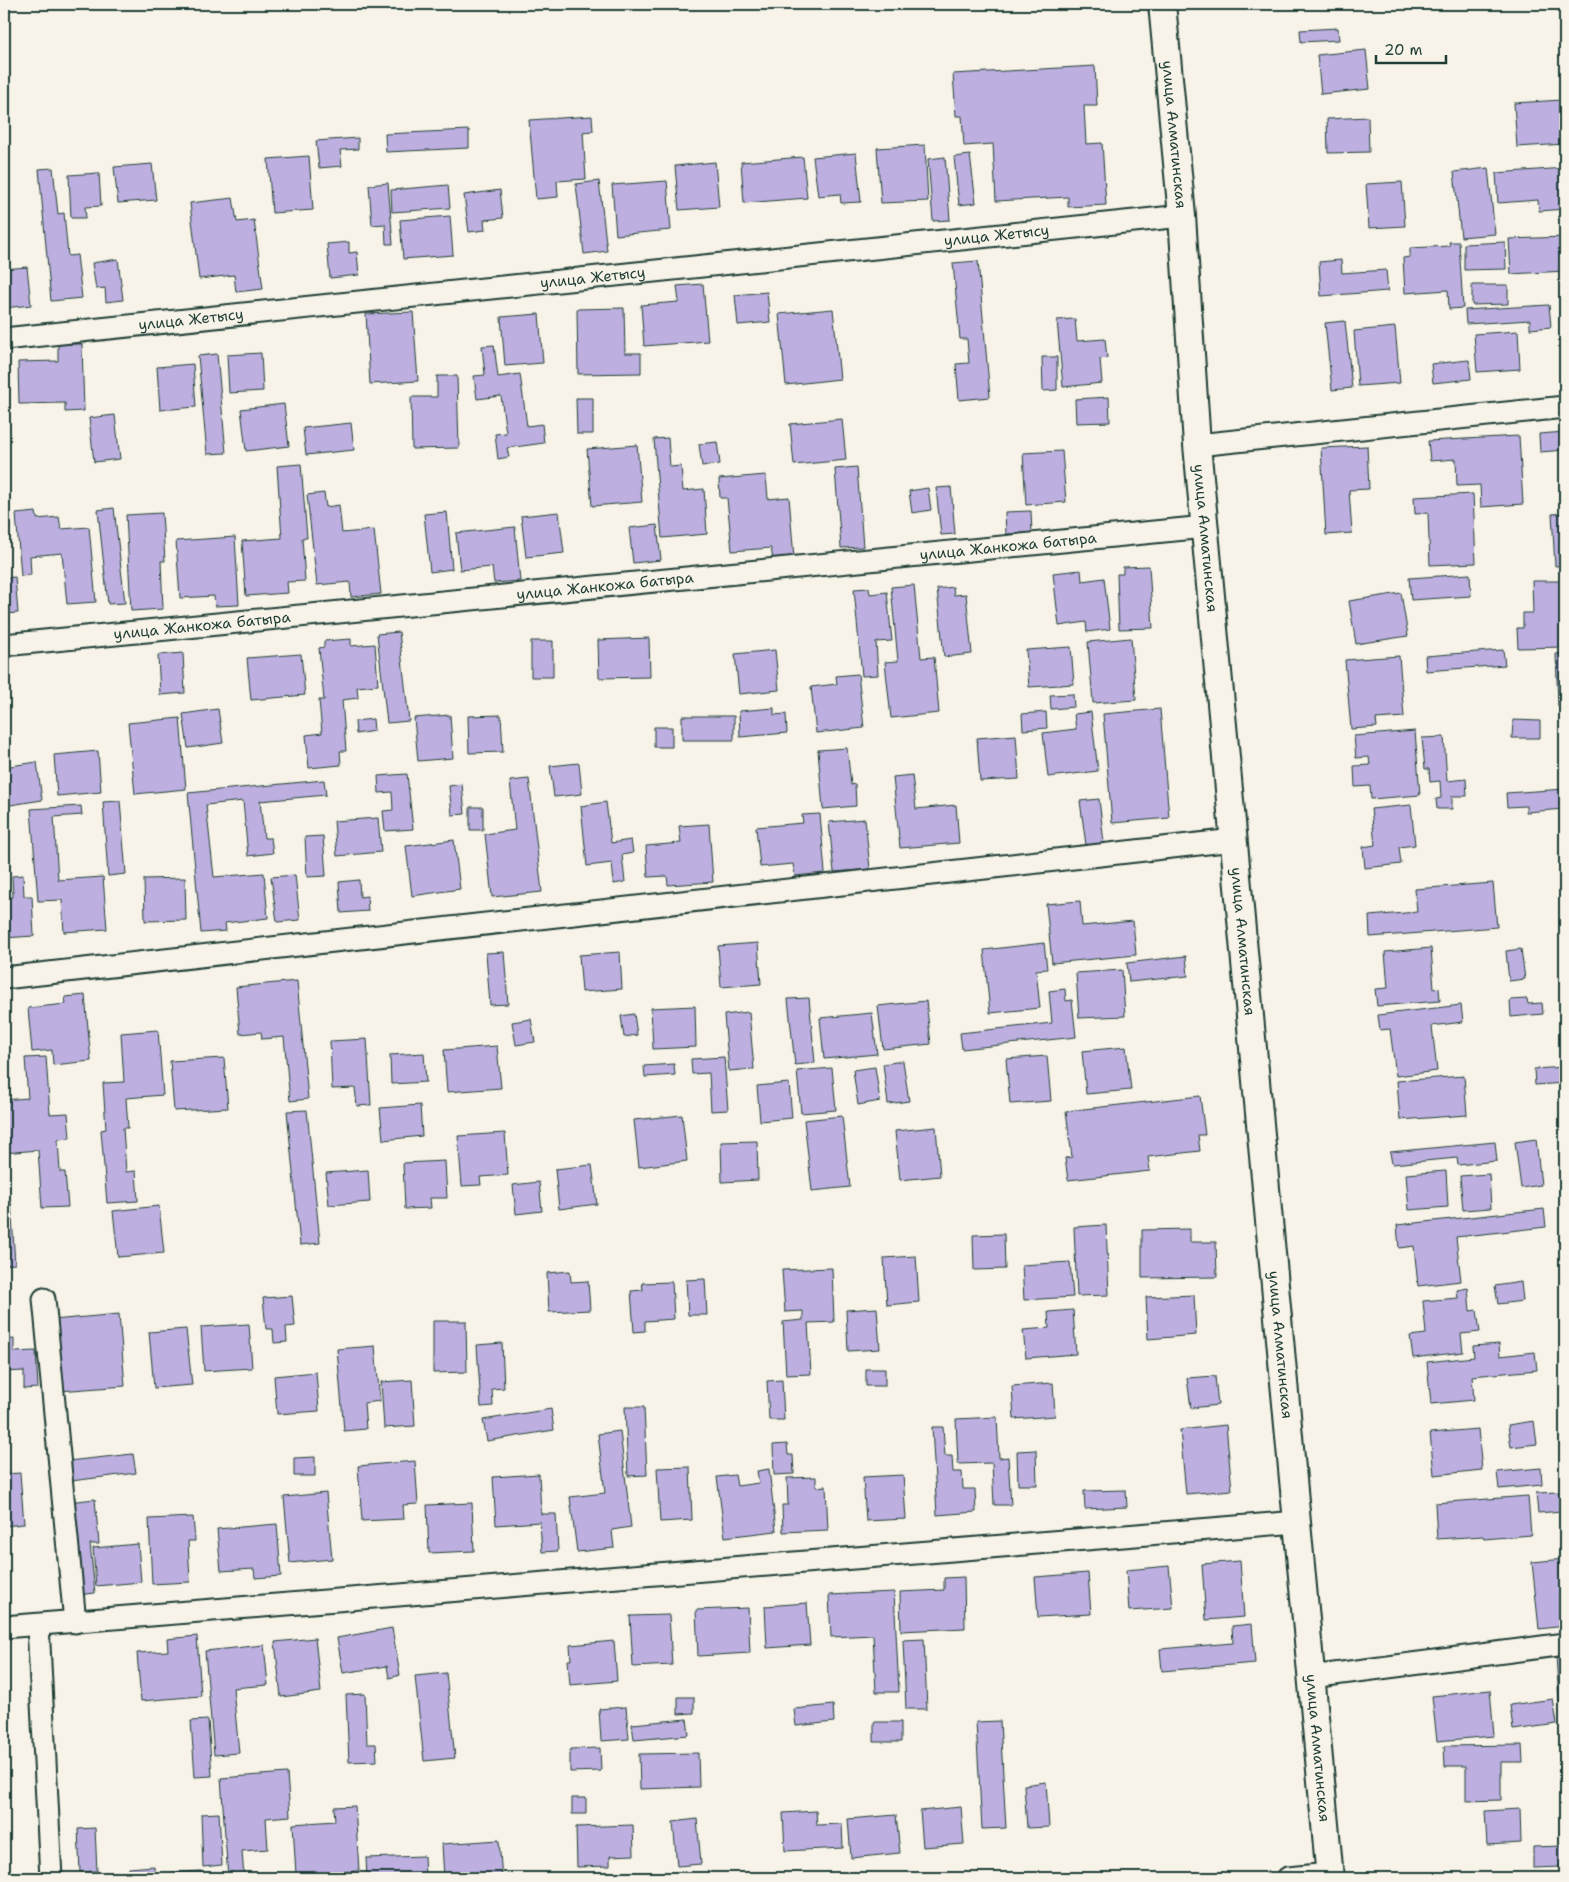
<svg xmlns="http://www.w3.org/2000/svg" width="1569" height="1882" font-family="'Shantell Sans',sans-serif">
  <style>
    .building { fill: #bdb0e1; stroke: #1f3d34 }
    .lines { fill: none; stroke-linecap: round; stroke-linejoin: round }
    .minor-casing { stroke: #1f3d34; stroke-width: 25 }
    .tertiary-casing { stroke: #1f3d34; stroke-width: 30 }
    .minor { stroke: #f7f3e8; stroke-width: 21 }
    .tertiary { stroke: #f7f3e8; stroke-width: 26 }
    .labels { text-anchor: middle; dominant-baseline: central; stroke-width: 4; stroke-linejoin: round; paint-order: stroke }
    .street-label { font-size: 15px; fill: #1f3d34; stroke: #f7f3e8 }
  </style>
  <rect width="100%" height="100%" fill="#f7f3e8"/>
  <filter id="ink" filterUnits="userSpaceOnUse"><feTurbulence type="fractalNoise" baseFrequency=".02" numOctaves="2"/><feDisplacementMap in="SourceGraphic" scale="10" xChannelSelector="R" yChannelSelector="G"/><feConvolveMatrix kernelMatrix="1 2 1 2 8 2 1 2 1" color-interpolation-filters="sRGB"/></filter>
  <g filter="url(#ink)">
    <path class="building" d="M1338,28l1,12 -38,2 -1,-12z
      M1366,50l4,39 -49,5 -4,-39z
      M1095,66l2,40h-13l2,38 16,-1 4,62 -38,2v-10l-72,4 -3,-57 -29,2 -2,-30h-6l-3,-42z
      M1562,100l3,44 -48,3 -3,-44z
      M592,116l1,15 -10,1 3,47 -29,2 1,16 -22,2 -7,-79z
      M1368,117l1,35 -41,1 -1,-34z
      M469,130v18l-83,4 -1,-18z
      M358,138v11l-18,1 2,16 -23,2 -3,-27z
      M925,145l3,56 -47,2 -4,-55z
      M856,153l5,49 -20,1 -1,-9 -22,2 -5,-39z
      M970,155l6,48 -17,2 -5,-48z
      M309,156l4,54 -41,3 -4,-54z
      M803,157l4,41 -63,5 -3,-41z
      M945,157l5,63 -17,1 -5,-62z
      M715,162l4,45 -40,3 -4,-44z
      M152,164l4,36 -38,3 -4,-36z
      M53,168l5,46 6,-1 4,43 9,-1 5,43 -31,3 -12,-132z
      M1488,168l7,66 -34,3 -7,-65z
      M1565,168v41l-26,2 -1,-11 -40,3 -2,-30z
      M99,173l2,33 -16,1 1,11h-15l-2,-43z
      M599,181l8,70 -23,3 -8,-70z
      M667,181l4,49 -55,5 -4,-50z
      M1402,182l3,44 -36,2 -3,-44z
      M388,183l5,61h-7l-1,-20 -13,1 -3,-40z
      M448,185l2,23 -58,4 -1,-22z
      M500,190l3,28 -19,2 1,10 -16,2 -5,-37z
      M233,198l4,24 17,-2 9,69 -27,3 -2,-17 -35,4 -9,-76z
      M450,216l3,39 -50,4 -3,-39z
      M1565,237v34l-54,3 -2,-35z
      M349,242v11l8,-1 2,23 -29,3 -3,-34z
      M1449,242h10l4,66 -14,1 -1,-19 -43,3 -2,-35 7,-1v-9l40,-2z
      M1505,242l1,27 -42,1v-26z
      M118,259l5,41 -17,2 -1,-14 -9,1 -4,-26z
      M1341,260l1,13 44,-3 2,21 -67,5 -2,-34z
      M978,261l12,136 -31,3 -3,-36 13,-1 -2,-24h-7l-7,-76z
      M27,267l4,38 -27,3v-39z
      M703,284l5,57 -64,5 -3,-41 38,-3 -2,-16z
      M1472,285h36v19l-36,1z
      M767,292l3,30 -32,3 -3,-30z
      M1549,305l2,22 -21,2v-9l-64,4 -1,-14z
      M624,308l1,45h16v20l-63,1 -1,-65z
      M833,309l7,70 -54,6 -7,-71z
      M413,312l5,69 -48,3 -4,-70z
      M539,314l4,49 -38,3 -4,-49z
      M1075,319l2,22 28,-2 2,19 -7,1 2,24 -39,4 -6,-67z
      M1345,321l7,67 -20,2 -7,-67z
      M1395,327l5,56 -42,3 -4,-55z
      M1518,331l2,38 -43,3 -3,-38z
      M58,344h24l2,67 -19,1v-9l-46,1 -1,-42 40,-1z
      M494,345l4,32 22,-3 7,52 15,-2 2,19 -37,5 2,9 -11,2 -3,-25 11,-1 -5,-37 -24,3 -3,-23 11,-1 -3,-29z
      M261,353l2,38 -34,2 -2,-38z
      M217,354l9,99 -19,1 -9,-98z
      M1042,357h15v33l-14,1z
      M1469,360l2,19 -38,4 -2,-19z
      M193,364l3,43 -36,3 -3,-43z
      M437,376h20l2,72 -47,1 -1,-52h26z
      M4,391l4,40 -4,1z
      M1109,397l1,25 -34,1 -1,-24z
      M576,398h17v36h-16z
      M284,404l5,42 -43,5 -5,-42z
      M115,415l5,44 -26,3 -5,-44z
      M842,419l4,41 -52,5 -4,-41z
      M351,423l3,27 -48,5 -3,-27z
      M1565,432v18l-25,2 -1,-18z
      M1519,436l4,68 -42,3 -1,-22 -23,1 -1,-27 -26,2 -2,-20z
      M668,438l2,29 11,-1 2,25 21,-2 3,45 -45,4 -8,-99z
      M717,442l3,22 -18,2 -3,-22z
      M637,445l5,57 -50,4 -5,-57z
      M1367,446l2,43 -20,1 3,43 -26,2 -5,-87z
      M1062,451l4,51 -40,3 -3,-52z
      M301,464l6,74h-5l3,43 -18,1 1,11 -42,3 -4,-55 40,-3 -5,-72z
      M857,467l6,80 -22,1 -6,-79z
      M766,475l2,24 21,-2 5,61 -21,2 -2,-12 -39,3 -5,-53h-7l-1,-19z
      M951,487l4,47 -14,1 -5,-47z
      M928,488l3,22 -19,3 -3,-22z
      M324,493l2,14 13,-2 3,28 32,-3 7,64 -30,3 -1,-15 -33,3 -10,-90z
      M1473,494l3,69 -46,2 -2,-52 -13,1 -1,-17z
      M114,508l11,95 -17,1 -10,-94z
      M1031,511l1,22 -26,1 -1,-22z
      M36,512l1,7 22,-2 2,12 28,-2 7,75 -29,2 -5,-51 -32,3 1,19 -10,1 -5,-62z
      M447,512l5,57 -22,3 -6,-58z
      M559,512l5,41 -38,4 -5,-41z
      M162,513l3,48h-4l2,48 -32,2 -5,-96z
      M1565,513v52l-10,1 -3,-52z
      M657,525l4,35 -28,3 -4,-35z
      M515,527l5,54 -26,2 -2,-16 -32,3 -4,-37z
      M235,537l4,68 -24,1 -1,-10 -34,2 -4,-57z
      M1149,566l4,62 -34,1 -2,-55h6v-7z
      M1081,570l1,11 22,-3 6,51 -23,3 -1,-10 -27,4 -6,-53z
      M1470,574l1,22 -60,4 -2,-22z
      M15,577l3,36 -14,1v-36z
      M1532,581h33v66l-47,1 -1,-20h6v-15h10z
      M914,585l7,73 13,-1 5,56 -48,5 -6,-56 13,-1 -7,-74z
      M953,587l1,8 12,-1 6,60 -28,3 -7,-68z
      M869,588l1,6 17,-2 5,49 -16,1 2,33 -16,1 -8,-87z
      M1401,593l7,43 -52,8 -7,-43z
      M399,632l10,89 -22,2 -10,-89z
      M649,638l1,39 -51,1 -1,-38z
      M1131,638l5,62 -43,3 -5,-61z
      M351,639v7l24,-2 3,41 -21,2 1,11 -16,2 4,51h-6l1,14 -32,3 -3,-33 16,-2 -3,-33h5l-5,-52 5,-1v-6z
      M531,641h22v36h-22z
      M1071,647l3,37 -45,3 -3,-37z
      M775,650l4,40 -40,4 -4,-40z
      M1503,650l2,15 -79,6 -1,-15z
      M183,653l2,40 -25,2 -2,-40z
      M1565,653v53h-7l-2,-52z
      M301,654l4,41 -54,5 -4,-42z
      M1399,656l5,61 -28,2 1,8 -26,2 -6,-69z
      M858,674l6,54 -48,5 -5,-46 26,-3 -1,-8z
      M1073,694l1,13 -23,2 -1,-14z
      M774,708v7l12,-1 1,19 -47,4 -1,-26z
      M218,709l5,34 -35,5 -5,-34z
      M1160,709l9,109 -57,5 -9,-109z
      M1046,712l1,16 -24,2 -1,-16z
      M1091,712l7,59 -50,6 -5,-44 33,-4 -2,-15z
      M450,715l3,43 -35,3 -4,-43z
      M501,715l2,37 -34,1 -1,-37z
      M682,716h52v24h-52z
      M180,718l6,71 -51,5 -7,-71z
      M373,719l1,12 -18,3 -1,-13z
      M1513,720l27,1v17h-28z
      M654,727h18v20h-18z
      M1415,731l5,64 -49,4 -1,-13 -15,1 -1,-21 16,-1 -1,-8 -13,1 -2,-22z
      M1016,735l3,44 -39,2 -3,-43z
      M1444,737l3,44 19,-2 1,17h-15v13h-15l-1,-10 5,-1 -1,-17 -10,1 -1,-13h-4l-3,-31z
      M847,748l4,37 4,-1 1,22 -33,3 -5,-59z
      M98,751l3,41 -44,4 -3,-41z
      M37,762l5,38 -38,6v-39z
      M579,763l3,31 -28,3 -4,-31z
      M407,774l6,55 -28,2 -2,-20 10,-1 -1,-18 -13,1 -1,-17z
      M912,775l4,34 40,-4 3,38 -59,5 -7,-71z
      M529,779l13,113 -50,5 -7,-63 30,-4 -5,-49z
      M324,780l2,15 -66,6 4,37h7l2,15 -25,3 -5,-55 -37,4 8,72 50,-4 4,45 -43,5 1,8 -25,2 -13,-140z
      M462,784l3,30 -13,1 -3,-29z
      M1565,789v20l-39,3v-6l-19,1 -1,-14z
      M1099,799l5,44 -18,2 -6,-44z
      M120,801l6,73 -18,2 -5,-74z
      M606,802l5,41 20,-3 2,13 -11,2 3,27 -11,2 -2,-21 -25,3 -6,-60z
      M1411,805l4,40 -16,2 2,17 -36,4 -2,-21 12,-2 -4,-36z
      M81,806l1,9 -28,2 4,63 45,-3 4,52 -43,3 -2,-32 -24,1 -7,-92z
      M470,807h13v23h-13z
      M820,814l5,59 -30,3 -2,-12 -33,3 -4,-40 47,-4 -1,-8z
      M378,818l3,34 -44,4 -3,-35z
      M865,819l5,50 -36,3 -5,-50z
      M709,824l4,58 -45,3 -1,-9 -19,1 -2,-31 35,-3 -2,-17z
      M323,836l3,40 -19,1 -2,-40z
      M454,840l6,49 -48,7 -6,-50z
      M23,875l1,21h8l2,40 -30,2v-40l9,-1 -1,-21z
      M295,875l5,45 -23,2 -6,-45z
      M185,878l1,42 -41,1 -1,-42z
      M359,880l1,17 7,-1 1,15 -27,2 -2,-31z
      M1493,883l4,44 -127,10 -1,-21 48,-4 -2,-23z
      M1080,901l2,25 51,-5 3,34 -84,8 -6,-59z
      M758,943l3,41 -40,3 -3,-41z
      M1044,943l3,26 -11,1 4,38 -50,5 -6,-63z
      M1431,948l3,41 5,-1 1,13 -63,5 -2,-17 13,-1 -3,-36z
      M1521,949l4,30 -16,2 -3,-30z
      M504,952l4,52 -18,1 -4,-52z
      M620,952l2,37 -40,3 -3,-37z
      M1186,956l2,20 -59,6 -2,-19z
      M1122,970l3,46 -46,2 -3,-45z
      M297,981l11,118 -18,2 -6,-64 -22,2 -1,-7 -21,2 -4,-47z
      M1065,989l1,12 6,-1 4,37 -114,12 -2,-16 92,-10 -3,-32z
      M85,995l6,66 -38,4 -1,-15 -20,2 -4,-44 38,-4 -1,-7z
      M809,998l6,65 -20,2 -7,-66z
      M1527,999l1,5 14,-1 1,11 -32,3 -1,-17z
      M926,1001l5,43 -48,5 -5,-43z
      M1461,1005l2,17 -31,4 5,45 -41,5 -6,-47 -10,1 -2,-15z
      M695,1006l1,41 -43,2 -2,-41z
      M749,1012l5,57 -25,2 -5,-56z
      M872,1013l5,41 -53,5 -4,-41z
      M634,1014l3,21 -13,2 -3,-21z
      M531,1019l4,23 -19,3 -4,-23z
      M158,1030l5,65 -37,3 2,30h-5l3,44 10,-1 2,30 -31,2 -6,-73 5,-1 -3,-46 21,-1 -3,-49z
      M367,1039l4,66 -14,1 -2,-18 -23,1 -2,-48z
      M497,1046l4,42 -54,4 -3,-42z
      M1126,1047l5,43 -45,4 -4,-43z
      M424,1053l2,29 -35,2 -1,-29z
      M1047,1056l4,45 -41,3 -4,-45z
      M46,1057l4,57 18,-1 2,25 -12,1 2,33h5l3,35 -26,1 -4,-58 -34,3v-53l24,-2 -3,-40z
      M724,1057l4,53 -17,1 -2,-38 -17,1 -1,-15z
      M224,1058l4,50 -54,3 -4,-50z
      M903,1061l6,40 -21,3 -5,-40z
      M674,1064l1,11 -30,2 -1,-11z
      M875,1067l5,34 -22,4 -5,-35z
      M1565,1067v16l-30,2 -1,-16z
      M832,1068l4,42 -35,3 -4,-42z
      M1464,1076l3,39 -67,5 -3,-39z
      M789,1083l3,35 -32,3 -3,-35z
      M1200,1096l5,39h-7l2,16 -52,6 2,14 -82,9 -3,-22 7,-1 -6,-46z
      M420,1105l2,31 -39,4 -3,-32z
      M307,1110l13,133 -20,2 -13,-134z
      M682,1115l5,46 -48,6 -5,-47z
      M842,1116l8,71 -38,4 -8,-71z
      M936,1127l4,49 -40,4 -5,-49z
      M505,1133l3,42 -28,2 1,8 -19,1 -4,-50z
      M1536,1139l5,46 -20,3 -6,-46z
      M757,1141l1,39 -36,2 -1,-40z
      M1495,1142l2,19 -39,4 -1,-7 -65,6 -2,-12z
      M445,1161l2,37h-17l1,10 -26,1 -2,-46z
      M592,1165l5,39 -38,5 -4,-40z
      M368,1170l2,32 -41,3 -3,-32z
      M1446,1171l2,36 -39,3 -3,-36z
      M1489,1174l2,34 -28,2 -3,-34z
      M539,1182l3,29 -26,3 -3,-29z
      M11,1201l4,63 -11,1v-63z
      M159,1206l5,47 -46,4 -5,-46z
      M1544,1209l2,18 -90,10 5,44 -43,5 -4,-40 -15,2 -2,-23z
      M1106,1225l3,70 -32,1 -3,-69z
      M1190,1229v13h26l1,35 -75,1v-48z
      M1004,1234l1,35 -31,1 -1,-35z
      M916,1256l3,46 -32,3 -3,-47z
      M1070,1262l3,35 -49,3 -2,-35z
      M832,1268l2,54 -26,1 3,51 -25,1 -3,-53 20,-2v-9l-18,1 -3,-42z
      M570,1271l1,11 17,-1 2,29 -41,2 -2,-39z
      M705,1279l2,36h-19l-2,-35z
      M672,1282l2,37 -29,2v10l-11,1 -3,-41 12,-1 -1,-7z
      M1521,1282l2,19 -25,3 -3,-18z
      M1468,1288l2,23 7,-1 3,22 -19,2 2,18 -50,6 -3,-22 16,-2 -3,-33 35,-3 -1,-8z
      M1194,1295l2,40 -48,4 -2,-42z
      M292,1296l3,30 -9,1 1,15 -13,1 -1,-14h-7l-3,-31z
      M877,1308l3,41 -32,2 -2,-41z
      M1073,1310l3,44 -50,4 -3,-28 26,-2 -1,-16z
      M119,1314l6,72 -66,5 -6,-71z
      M433,1321h33l1,51 -34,1z
      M249,1324l3,44 -48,3 -3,-44z
      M186,1329l6,56 -38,3 -5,-56z
      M14,1339v13l22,-1 2,37 -14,1v-18l-20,1v-32z
      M502,1343l2,45 -12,1 1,17 -12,1 -4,-62z
      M1499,1344l1,12 35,-4 2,18 -65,6 2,24 -43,4 -4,-42 47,-5 -1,-11z
      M375,1346l5,55 -16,2 2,26 -22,2 -7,-82z
      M866,1369h19v17h-19z
      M316,1372l3,39 -42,3 -3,-38z
      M1215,1376l3,29 -27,3 -4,-30z
      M412,1380l3,46 -31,2 -3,-46z
      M782,1380l2,40h-15l-2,-39z
      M1053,1383l2,33 -41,3 -2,-33z
      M625,1407h19l3,68 -19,1z
      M551,1409l3,21 -67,11 -4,-21z
      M997,1417l2,41 9,-1 3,48h-17l-2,-42 -34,1 -2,-45z
      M1534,1421l3,23 -26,3 -3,-22z
      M1226,1425l6,65 -46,4 -6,-64z
      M932,1427h11l2,29h7l1,16h9l1,17h12l1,23 -39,3z
      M1478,1429l4,41 -48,5 -4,-42z
      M620,1431l11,96 -19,3 2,18 -37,4 -7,-55 35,-4 -7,-59z
      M787,1444l1,11h5l1,19 -20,1 -1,-30z
      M1036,1450l1,35h-19l-1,-34z
      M133,1454l3,19 -65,8 -3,-20z
      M315,1457v19h-21v-18z
      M415,1461l3,43 -15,1 1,14 -42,2 -4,-55z
      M690,1467l2,53 -32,2 -3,-54z
      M1541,1468l1,17 -43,4 -2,-17z
      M769,1469l7,62 -51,6 -8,-60 18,-2 2,11 22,-3 -2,-12z
      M20,1473l4,51 -20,2v-52z
      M539,1474l2,40h15l2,37 -16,1 -2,-30 -44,3 -3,-48z
      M903,1475l3,44 -40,2 -3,-44z
      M816,1477v10l10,-1 2,44 -45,2 -1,-27h6l-1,-27z
      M1126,1490l1,17 -42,2 -1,-18z
      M1560,1492l2,19 -24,2 -2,-20z
      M326,1493l6,66 -42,4 -6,-66z
      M1528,1496l3,39 -47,4 -1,-3 -46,3 -2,-36z
      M95,1499l4,45h-9l5,49 -18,2 -9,-93z
      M472,1503l2,48 -45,2 -2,-48z
      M193,1517l2,24h-7l2,41 -38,2 -3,-65z
      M277,1524l4,52 -26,2 -1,-9 -33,2 -4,-42z
      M138,1544l3,38 -45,4 -3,-38z
      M1565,1559v67l-26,3 -7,-67z
      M1240,1561l4,56 -38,3 -4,-56z
      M1169,1566l4,42 -44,3 -3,-41z
      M1088,1573l3,41 -53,3 -3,-40z
      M964,1577l1,51 -64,3 -1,-39 44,-2v-12z
      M894,1592l5,100h-23l-3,-57 -42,2 -2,-42z
      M807,1603l3,42 -43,3 -2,-42z
      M748,1608l2,45 -52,3 -2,-46z
      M669,1615l3,50 -39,2 -3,-51z
      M1252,1624l3,39 -93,8 -2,-22 73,-6 -1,-17z
      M392,1628l8,47 -11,3 -2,-12 -44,7 -6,-35z
      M197,1636l4,60 -60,5 -4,-48 31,-2 -1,-12z
      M315,1638l6,54 -40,5 -6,-55z
      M924,1639l3,70h-21l-3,-69z
      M614,1641l3,40 -47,4 -2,-25h3l-1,-15z
      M264,1645l4,40 -35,3 6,65 -25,2 -9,-104z
      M1556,1655h9v47h-6z
      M446,1673l9,85 -31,3 -9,-85z
      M1490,1690l4,46 -57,5 -5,-45z
      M365,1694l2,50h9l1,17 -28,1 -3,-67z
      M678,1697h16v16l-16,1z
      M1553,1699l4,25 -44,6 -3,-25z
      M833,1705l1,17 -38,4 -2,-17z
      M626,1707l3,32 -28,2 -2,-32z
      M687,1719l2,16 -55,5 -2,-16z
      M208,1720l4,56 -17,1 -4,-56z
      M1000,1721l6,107 -24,1 -6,-107z
      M874,1722h27v20h-27z
      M1522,1745l1,17h-22v38l-35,1v-35h-21l-1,-20z
      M600,1748l1,23 -31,1v-23z
      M698,1753l1,34 -59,2 -1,-35z
      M287,1773l3,43 -24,2 2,31 -26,2 2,27h-16l-7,-100z
      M1046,1782l3,45 -22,1 -3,-43z
      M572,1798h14v16h-14z
      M355,1806l4,65 -63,4 -3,-51 42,-3 -1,-14z
      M961,1807l3,37 -41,3 -3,-36z
      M1520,1809l1,34 -34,2 -2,-34z
      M816,1811l1,14 25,-1 1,24 -58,3 -2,-38z
      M219,1813l3,52 -19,2 -2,-53z
      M896,1815l4,38 -49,5 -3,-39z
      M697,1819l4,45 -24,2 -4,-44z
      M633,1825l1,30 -24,1v10l-33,1 -1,-40z
      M95,1828l2,43 -17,1 -2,-43z
      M499,1840l3,38h-58l-2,-34z
      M1562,1846v21l-29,1v-21z
      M424,1856l1,22h-58l-1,-20z
      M154,1866l1,12h-34l8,-1v-9z
      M201,1871l1,7h-33v-5z"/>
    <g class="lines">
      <defs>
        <g id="minor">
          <path id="s1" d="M4,339l1178,-123"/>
          <path d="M1197,445l368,-38"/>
          <path id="s2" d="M4,645l1201,-118"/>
          <path d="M4,978l1230,-138"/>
          <path d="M44,1299l31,323"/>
          <path d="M38,1625l13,253"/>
          <path d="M4,1627l1293,-105"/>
          <path d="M1311,1677l254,-33"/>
          <path d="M1288,1878l41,-4"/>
        </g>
        <g id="tertiary">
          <path id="s3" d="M1162,4l20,212 15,229 133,1433"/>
        </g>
      </defs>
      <use href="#minor" class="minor-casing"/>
      <use href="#tertiary" class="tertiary-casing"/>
      <use href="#minor" class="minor"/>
      <use href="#tertiary" class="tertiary"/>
    </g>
  </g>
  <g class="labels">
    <g class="street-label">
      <text stroke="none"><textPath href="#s3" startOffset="131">улица Алматинская</textPath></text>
      <text stroke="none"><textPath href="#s1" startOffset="998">улица Жетысу</textPath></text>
      <text stroke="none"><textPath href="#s1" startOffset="592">улица Жетысу</textPath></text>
      <text stroke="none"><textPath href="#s1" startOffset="188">улица Жетысу</textPath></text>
      <text stroke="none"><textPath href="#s3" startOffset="536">улица Алматинская</textPath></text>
      <text stroke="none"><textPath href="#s2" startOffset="1009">улица Жанкожа батыра</textPath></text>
      <text stroke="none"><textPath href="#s2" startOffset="604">улица Жанкожа батыра</textPath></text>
      <text stroke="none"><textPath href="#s2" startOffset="199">улица Жанкожа батыра</textPath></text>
      <text stroke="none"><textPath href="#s3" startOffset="941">улица Алматинская</textPath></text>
      <text stroke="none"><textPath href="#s3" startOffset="1346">улица Алматинская</textPath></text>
      <text stroke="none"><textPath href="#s3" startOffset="1751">улица Алматинская</textPath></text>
    </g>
  </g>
  <rect width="1569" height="1882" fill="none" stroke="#f7f3e8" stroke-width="20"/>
  <rect x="10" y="10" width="1549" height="1862" fill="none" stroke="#1f3d34" stroke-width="2" filter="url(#ink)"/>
  <path d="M1376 55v8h70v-8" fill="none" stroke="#1f3d34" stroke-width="2.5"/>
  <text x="1384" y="55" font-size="15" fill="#1f3d34" stroke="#f7f3e8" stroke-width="4" paint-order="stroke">20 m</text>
</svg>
